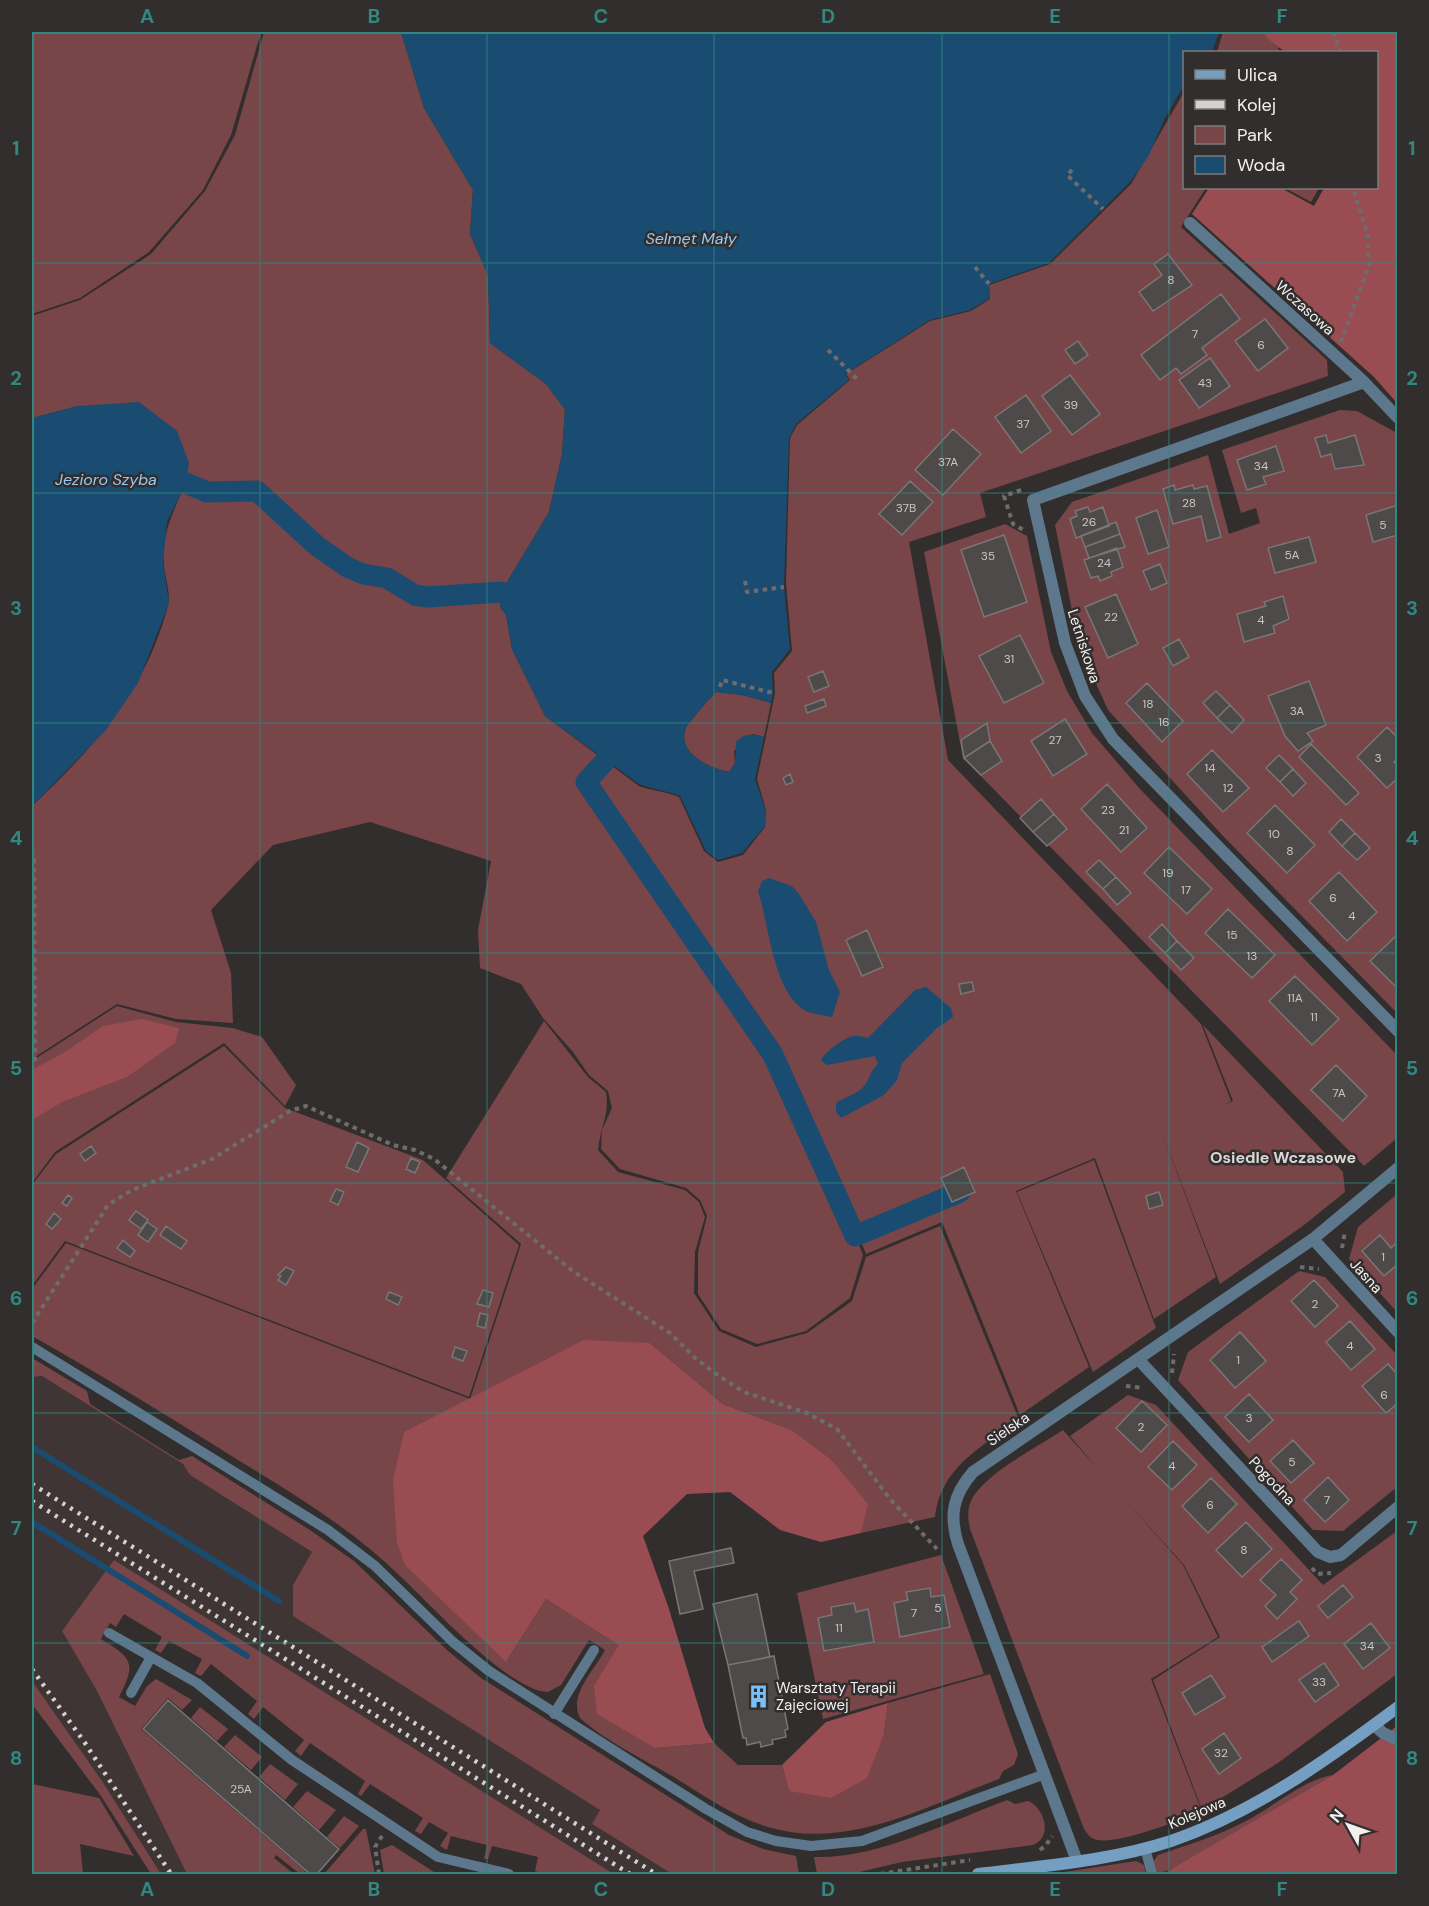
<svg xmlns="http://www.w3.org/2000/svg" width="1429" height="1906" font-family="'DM Sans',sans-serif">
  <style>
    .built { fill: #403535 }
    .green { fill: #784548 }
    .forest { fill: #994d52 }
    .water { fill: #1a4c71 }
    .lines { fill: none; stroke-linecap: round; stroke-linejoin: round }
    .stream { stroke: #1a4c71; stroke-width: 6 }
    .canal { stroke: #1a4c71; stroke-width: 21 }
    .building { fill: #4e4a4a; stroke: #7a7676; stroke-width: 1.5 }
    .path { stroke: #6f6c6c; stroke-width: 4; stroke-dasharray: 4.5 4.5; stroke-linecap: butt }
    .lane { stroke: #5d778d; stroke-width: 10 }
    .street { stroke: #5d778d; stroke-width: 12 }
    .secondary { stroke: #759fc2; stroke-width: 12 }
    .rail { stroke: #d4d1d1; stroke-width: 4.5; stroke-dasharray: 3 6; stroke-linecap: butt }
    .grid { fill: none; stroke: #318881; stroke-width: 1.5; stroke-opacity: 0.55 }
    .labels { text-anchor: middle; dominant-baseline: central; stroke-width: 5; stroke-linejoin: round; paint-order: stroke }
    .number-label { font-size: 12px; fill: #c9c6c6 }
    .street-label { font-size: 15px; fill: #f2efef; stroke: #322e2e }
    .poi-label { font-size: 15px; fill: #f2efef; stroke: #322e2e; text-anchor: start }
    .water-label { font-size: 16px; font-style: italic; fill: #97c9f3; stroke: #322e2e }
    .neighbourhood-label { font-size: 16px; font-weight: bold; fill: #dcd7d7; stroke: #322e2e }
    .neatline { fill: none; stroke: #318881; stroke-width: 2 }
    .grid-label { font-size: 20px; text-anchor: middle; font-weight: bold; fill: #318881 }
  </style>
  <rect width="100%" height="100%" fill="#322e2e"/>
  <path class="built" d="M42,1376l141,88 7,11 123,78 -20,32 308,226 -9,14 80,49h-58l-500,-313 -52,70 35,60 90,183h-26l-59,-93 -70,-100v-304z"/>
  <path class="green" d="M32,32h229l-30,103 -28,55 -54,62 -69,46 -48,16z
    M264,32h137l23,76 49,82 -3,44 18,41 2,68 56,41 19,25 -3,45 -13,58 -48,80 -1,15 6,8 6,34 33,67 94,70c13,5 26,5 40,11l25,54 14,11 25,-7 22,-28 1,-17 -9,-31 18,-86 -1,-20 18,-22 -6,-68 4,-145 7,-13 53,-45 -4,-6 84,-53 41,-10 19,-12 -1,-14 61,-21 81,-80 53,-92v96h22l-25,39 146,133 1,16 -348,117 6,24 -77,25 39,218 253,264 30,77 -5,3 7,-3 -30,-76 140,147 2,20 -41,33 -84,59 -59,-154 55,147 -62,42 -59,-161 -79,33 73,176 -69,48 -78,-193 -76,32 -85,-206 -163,-234 162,235 83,206 -13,43 -44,33 -49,13 -36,-15 -23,-35v-42l9,-36 -7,-16 -14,-12 -66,-19 -19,-20 1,-19 10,-22 -4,-17 -19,-16 -16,-23 -30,-34 -22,-34 -41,-16 -2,-38 13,-69 -121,-39 -97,23 -62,65 20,63 2,50 -57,-4 -59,-15 -85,55v-253c63,-60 113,-114 136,-200 3,-12 -3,-29 -4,-41 -3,-31 10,-55 22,-82l-108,-77 -46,12v-102l48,-16 71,-46 54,-63 30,-56z
    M1223,32h64l-9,17 4,3h-65z
    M1285,188h34l-8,14z
    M1340,410l17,1 40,22v580l-174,-177 -115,-126 -29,-64 -24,-121 17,-23 136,-47 21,79 31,-11 -4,-15 -15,5 -19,-63z
    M1005,524l22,12 24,116 16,39 25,42 48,56 257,266v83l-33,28 -401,-408 -39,-206z
    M716,692l26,3 29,8 -7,34 -11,-3 -19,17 1,12 -6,9c-19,-4 -53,-18 -43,-44 1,-4 25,-31 30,-36z
    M117,1006l59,16 57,6 29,9 34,48 -11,21 -61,-63 -169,109 -23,31v-122z
    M544,1021l44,56 18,15c4,21 -6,37 -8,58l20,22 67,18 14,12 6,15 -10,35 -1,41 25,38 37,16 51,-14 45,-32 14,-44 74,-31 79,194c-37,26 -79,48 -84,97l-74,16 6,-29 -36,-45 -39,-29 -69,-26 -73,-61 -144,319 40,-63 74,46 -26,40 61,63 59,-5 24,22h44l7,26 95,-57 4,-31 102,-29 28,80 -4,11 -11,6 -4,8c-72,27 -152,72 -231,48 -34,-10 -65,-32 -96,-51 -27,-16 -70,-37 -92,-58 -12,-24 15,-48 25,-68l-16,-10 -28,45 -13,7c-38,0 -119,-89 -148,-116 -48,-47 -105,-81 -162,-116 -68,-43 -137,-85 -206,-124v-47l34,-46 404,156 51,-155 -75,-66z
    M224,1046l61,62 138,52 96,85 -50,152 -404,-156 -33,45v-101l24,-31z
    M1094,1160l62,168 -63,44 -76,-180z
    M1397,1194v118l-48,-53 9,-32z
    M1299,1271l26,6 72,78v132l-54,44 -30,-1 -135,-150 10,-28z
    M32,1358l55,33 3,13 89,56 13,-4 118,74 44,31 94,90 33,27 248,157 34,14 33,7 3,18h-127l-80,-50 8,-14 -307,-194v-31l19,-33 -122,-77 -7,-11 -141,-88 -10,1z
    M1128,1395l28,10 167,180 74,-54v143l-119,89 -76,47 -49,-130 67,-43 -36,-72 -58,-64 57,64 35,72 -67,42 51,133c-23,8 -81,32 -104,28 -7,-1 -10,-5 -14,-11l-114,-300c-2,-10 -3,-19 1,-28 12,-27 67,-54 92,-71l34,38 -27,-32z
    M941,1555l43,119 -161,45 -26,-126z
    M114,1560l500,314h-68l-11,-3 3,-14 -46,-11 -4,13h-4l3,-14 -36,-9 -4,14 -7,-4 8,-13 -19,-11 -8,12 -6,-3 8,-13 -53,-34 -9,12 -3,-2 7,-13 -55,-38 -9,13 -6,-5 9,-11 -41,-33 -9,12 -6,-5 9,-13 -46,-37 -10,12 -6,-3 7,-14 -33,-18 -8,12 -6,-3 7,-13 -38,-23 -8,13 -6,-4 -9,16c31,19 36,24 18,58l16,9 12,-20 9,-7 36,21 -10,10 -14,-12 -27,31 164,142 -1,3h-4l-24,-19 -2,3 20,16h-107l-90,-183 -35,-60z
    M32,1681l70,100 59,93h-10l-50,-78 -69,-92z
    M200,1707l28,22 -11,12 -26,-23z
    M235,1735l27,22 -11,13 -27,-23z
    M270,1764l28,20 -13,16 -26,-23z
    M1333,1775l-153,91 -23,8 -4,-12 5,-7c30,-10 59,-19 86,-33 28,-14 60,-43 89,-47z
    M32,1784l67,14 35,58 -54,-12 3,30h-51z
    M307,1791l29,19 -17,20 -26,-23z
    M1007,1800l8,4 13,-3c17,7 25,36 5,44l-131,17 -51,12h-34l-3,-17c63,2 134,-35 193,-57z
    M344,1816l15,10 -19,22 -13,-11z
    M363,1829h3l9,45h-51z
    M392,1845l42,27 8,2h-58l-4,-24z
    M1136,1861l8,4 2,9h-95z"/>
  <path class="forest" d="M1264,32h133v371l-23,-26 -182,-163 17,-26h72l33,18 10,-18h52v-136h-91l-18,-14z
    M142,1019l37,9 -4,15 -48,34 -65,25 -30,18v-50l33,-18 38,-26z
    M584,1340l66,3 73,61 69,26 39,29 37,45 -7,29 -40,9 -41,-12 -50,-38 -43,2 -44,42 25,70 37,122 9,15 -59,5 -58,-34 -3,-29 25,-40 -73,-46 -40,63 -101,-97 -8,-22 -4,-63 11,-48z
    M888,1703l-4,31 -17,44 -36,20 -42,-7 -7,-26 44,-43z
    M1397,1726v148h-234l170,-99z"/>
  <path class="water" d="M401,32h818l-7,20h-28v33l-20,35 -16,37 -18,25 -81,81 -60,21 1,14 -20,12 -40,10 -85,54 4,6 -53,44 -7,14 -5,149 6,62 -18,23 1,21 -2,10 -29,-8 -26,-3c-5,5 -29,32 -30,36 -10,25 23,40 43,44l6,-9 1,-21c9,-9 17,-8 28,-5l-9,42 11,32 -1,15 -23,27 -24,7 -12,-9 -26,-55c-14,-6 -27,-6 -41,-12l-94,-68 -33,-67 -6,-34 -6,-8 1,-15 48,-80 13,-58 3,-44 -19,-26 -56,-41 -2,-68 -18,-41 3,-44 -49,-82z
    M139,402l38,29 12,32 -3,20 -19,39 -4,40 6,41 -31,80 -32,47 -74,76v-388l46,-12z
    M769,878l23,8 7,8 17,28 13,48 11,22 -8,25c-10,-2 -23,-3 -31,-9 -29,-23 -32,-84 -43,-117l4,-10z
    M926,987l25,21 2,9 -16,11 -35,35 -5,17 -13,15 -43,23 -5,-6v-9c9,-7 22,-8 29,-18 6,-9 5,-14 13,-21l-3,-8 -48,9 -6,-5c4,-8 23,-22 32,-24 5,-1 10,1 15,2l47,-48z"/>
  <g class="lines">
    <path class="stream" d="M32,1447l247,154
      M32,1522l215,134"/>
    <path class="canal" d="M186,483l21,9 50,-1 60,55 30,21 16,7 24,4 28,17 13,2 73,-5
      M606,760l-20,22 187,273 82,181 105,-44"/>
  </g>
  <path class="building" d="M1168,254l24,31 -39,26 -14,-19 23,-17 -8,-11z
    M1221,294l19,25 -38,29 5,7 -26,19 -5,-6 -16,12 -19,-25z
    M1265,319l23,29 -30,23 -23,-30z
    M1078,341l10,14 -13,9 -10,-14z
    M1210,358l20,28 -31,22 -20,-28z
    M1070,375l30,39 -28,21 -30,-39z
    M1026,395l25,36 -30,22 -26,-36z
    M953,429l28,25 -38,41 -28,-25z
    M1326,435l2,8 27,-8 9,30 -29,4 -4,-15 -10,3 -6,-19z
    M1276,446l8,25 -21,6 3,7 -19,6 -10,-30z
    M910,481l23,21 -31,33 -23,-21z
    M1174,485l1,5 18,-5 1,4 13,-3 14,51 -14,4 -6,-25 -28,8 -10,-35z
    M1398,505v30l-25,7 -7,-27z
    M1088,507l2,5 13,-5 6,19 -33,12 -6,-19 7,-3 -2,-5z
    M1157,510l12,37 -21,7 -12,-36z
    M1116,522l4,12 -35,13 -4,-11z
    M1120,534l5,13 -36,11 -4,-11z
    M1004,535l23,67 -43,15 -23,-67z
    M1309,537l7,25 -41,11 -7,-25z
    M1117,548l6,19 -12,5 1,4 -12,5 -2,-5 -7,2 -7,-18z
    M1160,564l7,19 -16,7 -8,-19z
    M1116,594l22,50 -30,14 -23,-51z
    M1283,596l6,23 -16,7 2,7 -31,9 -7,-28 29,-8 -2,-4z
    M1020,635l24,48 -40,20 -25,-47z
    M1179,639l10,18 -16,9 -10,-18z
    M823,671l6,15 -15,6 -6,-15z
    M1309,681l17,44 -19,8 6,8 -15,10 -13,-15 -17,-40z
    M1147,683l36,38 -21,21 -36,-39z
    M1216,691l14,14 -13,13 -14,-15z
    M824,699l2,7 -19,7 -2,-7z
    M1230,705l14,15 -12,13 -15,-15z
    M1065,719l22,35 -34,22 -22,-35z
    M987,723l3,18 -26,17 -3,-18z
    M1387,727l11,11v20l-4,4 4,4v12l-11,10 -30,-31z
    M990,741l12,20 -21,14 -17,-17z
    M1311,744l48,49 -13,12 -47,-48z
    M1212,750l37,38 -26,24 -36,-38z
    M1279,755l14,14 -13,13 -14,-14z
    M1293,769l13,14 -13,13 -13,-14z
    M790,774l3,8 -7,3 -3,-7z
    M1107,784l40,44 -26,24 -40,-43z
    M1041,799l13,15 -21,18 -13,-14z
    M1275,805l40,40 -28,28 -40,-40z
    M1054,814l13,15 -20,17 -14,-14z
    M1341,819l14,14 -13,13 -13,-14z
    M1355,833l15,15 -13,12 -15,-14z
    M1169,847l43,42 -25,25 -43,-41z
    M1099,860l17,17 -13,12 -17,-17z
    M1339,872l38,40 -30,29 -38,-40z
    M1116,877l15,16 -14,12 -14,-16z
    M1228,909l47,46 -23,23 -47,-45z
    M1162,924l15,17 -12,12 -16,-16z
    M867,930l16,37 -21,9 -16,-36z
    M1398,934v55l-28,-28z
    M1177,941l17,17 -13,12 -16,-17z
    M1295,976l44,43 -27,26 -43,-44z
    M972,982l2,9 -13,3 -2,-10z
    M1336,1065l31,31 -24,25 -32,-31z
    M357,1142l12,6 -11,24 -12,-5z
    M91,1146l5,7 -11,8 -5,-7z
    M411,1158l9,4 -5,11 -9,-4z
    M964,1167l11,25 -23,10 -11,-24z
    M336,1189l8,3 -6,13 -8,-4z
    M1159,1192l4,13 -14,4 -3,-13z
    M68,1195l4,3 -5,8 -5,-3z
    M136,1211l12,9 -7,9 -12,-9z
    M54,1213l7,6 -9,10 -6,-5z
    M147,1222l10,7 -9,13 -10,-7z
    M166,1226l21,15 -6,8 -21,-14z
    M1380,1235l11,13 5,-5 2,2v19l-14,12 -22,-25z
    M123,1240l12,11 -5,6 -13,-9z
    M286,1267l8,4 -8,14 -8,-5 3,-4 -3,-1z
    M1314,1280l24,26 -23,21 -24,-26z
    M483,1290l10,3 -4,14 -12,-3z
    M389,1292l13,5 -4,8 -12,-6z
    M480,1313l8,2 -3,13 -8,-2z
    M1350,1321l25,28 -24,21 -25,-28z
    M1240,1332l26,29 -31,27 -25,-28z
    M455,1347l12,4 -4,10 -11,-4z
    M1388,1364l10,11v28l-12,10 -24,-27z
    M1249,1394l24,26 -24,22 -24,-25z
    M1142,1401l25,24 -26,27 -25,-24z
    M1293,1440l21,23 -23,20 -21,-22z
    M1173,1441l24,24 -25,25 -24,-23z
    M1328,1477l21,23 -24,22 -21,-22z
    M1211,1478l26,26 -29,29 -26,-27z
    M1246,1522l26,27 -30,28 -26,-27z
    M731,1548l3,15 -40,8 9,38 -23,5 -11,-53z
    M1281,1559l21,21 -12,12 7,7 -20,20 -12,-13 11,-11 -16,-15z
    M1343,1585l10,12 -25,21 -10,-12z
    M930,1588l1,9 13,-2 6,32 -50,10 -6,-34 14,-3 -2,-8z
    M757,1594l13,63 -42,8 -15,-61z
    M854,1603l2,9 12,-3 6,33 -50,9 -6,-33 14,-3 -1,-8z
    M1299,1621l10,15 -37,26 -10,-15z
    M1371,1623l19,25 -27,21 -19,-25z
    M774,1656l14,73 -3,1 1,7 -14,3 1,4 -12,3 -1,-5 -13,3 -1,-7h-3l-15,-73z
    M1324,1663l15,22 -24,17 -16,-22z
    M1211,1675l14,22 -30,18 -13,-22z
    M168,1700l171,149 -22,25h-7l-167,-145z
    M1224,1733l17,25 -22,16 -17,-25z"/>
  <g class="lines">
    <path class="path" d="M1333,32l8,20
      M1072,170l-5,5 36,34
      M975,267l14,17
      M1341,342l28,-77 -1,-29 -15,-48
      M828,350l31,31
      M1021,490l-17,6 9,28 12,7
      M745,581l2,11 37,-5
      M720,687l2,-7 51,13
      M32,850l2,9 1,203
      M1342,1248l3,-16
      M1300,1267l19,2
      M32,1323l76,-118 24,-15 80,-31 78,-48 16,-5 87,39 22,5 19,9 140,113 96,61 25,25 21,16 28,18 63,21 30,16 53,70 47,50
      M1172,1373l2,-19
      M1126,1386l17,2
      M1312,1568l5,6 14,-1
      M1040,1850l6,-5 6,-9
      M379,1874l-4,-27 7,-11
      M880,1874l90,-14"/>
    <path class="lane" d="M32,1347l296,183 47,36 78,76 36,29 217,138 41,23 29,9 35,5 51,-5 183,-67
      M109,1633l88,50 95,77 146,97 71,17
      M131,1693l20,-36
      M554,1714l40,-64
      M1145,1848l7,26"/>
    <path class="street" d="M1190,223l174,159 34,36
      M1364,382l-331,118 32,143 20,53 28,43 285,292
      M1313,1239l85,93
      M1138,1359l180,193 12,5 11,-2 57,-48
      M1374,1725l9,8 15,7
      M1077,1861l-119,-317c-9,-29 -5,-49 15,-72l340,-233 85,-71"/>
    <path class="secondary" d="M978,1874c64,-8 132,-13 193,-33 84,-29 156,-81 227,-134"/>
    <path class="rail" d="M32,1484l624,390
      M32,1501l598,373
      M32,1669l53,74 86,131"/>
  </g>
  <path class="grid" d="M260,32v1842M487,32v1842M714,32v1842M942,32v1842M1169,32v1842M32,263h1366M32,493h1366M32,723h1366M32,953h1366M32,1183h1366M32,1413h1366M32,1643h1366"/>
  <defs>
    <symbol id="building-bare" viewBox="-9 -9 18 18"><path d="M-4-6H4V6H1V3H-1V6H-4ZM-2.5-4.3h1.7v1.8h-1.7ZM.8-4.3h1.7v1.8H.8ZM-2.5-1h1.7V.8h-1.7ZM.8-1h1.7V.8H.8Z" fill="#79bff8" stroke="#322e2e" stroke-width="2.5" paint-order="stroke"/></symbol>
  </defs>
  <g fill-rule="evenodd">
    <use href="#building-bare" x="742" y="1680" width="33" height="33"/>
  </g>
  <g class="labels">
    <g class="number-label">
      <text x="1171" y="280">8</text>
      <text x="1195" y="334">7</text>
      <text x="1261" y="345">6</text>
      <text x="1205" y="383">43</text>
      <text x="1071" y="405">39</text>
      <text x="1023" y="424">37</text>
      <text x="948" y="462">37A</text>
      <text x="1261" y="466">34</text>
      <text x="1189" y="503">28</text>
      <text x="906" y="508">37B</text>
      <text x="1089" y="522">26</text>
      <text x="1383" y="525">5</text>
      <text x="1292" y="555">5A</text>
      <text x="988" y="556">35</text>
      <text x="1104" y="563">24</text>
      <text x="1111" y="617">22</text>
      <text x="1261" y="620">4</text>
      <text x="1009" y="659">31</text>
      <text x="1148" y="704">18</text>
      <text x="1297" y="711">3A</text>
      <text x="1164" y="722">16</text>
      <text x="1055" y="740">27</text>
      <text x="1378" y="758">3</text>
      <text x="1210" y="768">14</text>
      <text x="1228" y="788">12</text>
      <text x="1108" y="810">23</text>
      <text x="1124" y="830">21</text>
      <text x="1274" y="834">10</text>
      <text x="1290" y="851">8</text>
      <text x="1168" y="873">19</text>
      <text x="1186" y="890">17</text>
      <text x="1333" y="898">6</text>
      <text x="1352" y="916">4</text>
      <text x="1232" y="935">15</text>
      <text x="1252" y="956">13</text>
      <text x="1295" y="998">11A</text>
      <text x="1314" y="1017">11</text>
      <text x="1339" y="1093">7A</text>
      <text x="1383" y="1257">1</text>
      <text x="1315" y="1304">2</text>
      <text x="1350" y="1346">4</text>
      <text x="1238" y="1360">1</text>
      <text x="1384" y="1395">6</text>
      <text x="1249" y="1418">3</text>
      <text x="1141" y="1427">2</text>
      <text x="1292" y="1462">5</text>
      <text x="1172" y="1466">4</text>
      <text x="1327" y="1500">7</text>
      <text x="1210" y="1505">6</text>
      <text x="1244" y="1550">8</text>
      <text x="938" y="1608">5</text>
      <text x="914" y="1613">7</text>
      <text x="839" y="1628">11</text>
      <text x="1367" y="1646">34</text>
      <text x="1319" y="1682">33</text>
      <text x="1221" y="1753">32</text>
      <text x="241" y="1789">25A</text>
    </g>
    <g class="street-label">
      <text transform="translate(1305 308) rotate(42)">Wczasowa</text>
      <text transform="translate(1084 646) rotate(72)">Letniskowa</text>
      <text transform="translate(1366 1276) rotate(48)">Jasna</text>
      <text transform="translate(1008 1429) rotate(-34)">Sielska</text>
      <text transform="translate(1272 1481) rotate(47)">Pogodna</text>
      <text transform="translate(1197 1813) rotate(-23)">Kolejowa</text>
    </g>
    <g class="poi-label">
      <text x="776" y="1688">Warsztaty Terapii<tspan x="776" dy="17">Zajęciowej</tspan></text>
    </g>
    <g class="water-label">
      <text x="691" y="238">Selmęt Mały</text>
      <text x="106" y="479">Jezioro Szyba</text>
    </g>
    <g class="neighbourhood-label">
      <text x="1283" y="1157">Osiedle Wczasowe</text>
    </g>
  </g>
  <rect width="1429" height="1906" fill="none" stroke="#322e2e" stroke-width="66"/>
  <rect x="1183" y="51" width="195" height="138" fill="#322e2e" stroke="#7f7b7b" stroke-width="1.5"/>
  <rect x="1195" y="70" width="30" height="9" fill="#759fc2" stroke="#7f7b7b" stroke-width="1.5"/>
  <text x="1237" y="81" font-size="18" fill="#f2efef">Ulica</text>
  <rect x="1195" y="100" width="30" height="9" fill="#d4d1d1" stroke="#7f7b7b" stroke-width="1.5"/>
  <text x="1237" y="111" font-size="18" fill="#f2efef">Kolej</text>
  <rect x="1195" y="126" width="30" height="18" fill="#784548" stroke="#7f7b7b" stroke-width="1.5"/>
  <text x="1237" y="141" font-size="18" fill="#f2efef">Park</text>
  <rect x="1195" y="156" width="30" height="18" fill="#1a4c71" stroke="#7f7b7b" stroke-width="1.5"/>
  <text x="1237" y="171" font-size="18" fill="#f2efef">Woda</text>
  <g transform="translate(1348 1825) rotate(310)" stroke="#322e2e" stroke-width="4.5" paint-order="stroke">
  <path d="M0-4.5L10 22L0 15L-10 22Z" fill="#f2efef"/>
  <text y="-9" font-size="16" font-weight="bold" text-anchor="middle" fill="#f2efef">N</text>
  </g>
  <rect x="33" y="33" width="1363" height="1840" class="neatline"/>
  <g class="grid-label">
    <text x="147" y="23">A</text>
    <text x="374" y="23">B</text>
    <text x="601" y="23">C</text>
    <text x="828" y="23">D</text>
    <text x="1055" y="23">E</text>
    <text x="1282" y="23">F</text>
    <text x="16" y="155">1</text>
    <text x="1412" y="155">1</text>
    <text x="16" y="385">2</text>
    <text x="1412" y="385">2</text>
    <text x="16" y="615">3</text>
    <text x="1412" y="615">3</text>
    <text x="16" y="845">4</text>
    <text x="1412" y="845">4</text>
    <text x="16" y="1075">5</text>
    <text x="1412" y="1075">5</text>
    <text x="16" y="1305">6</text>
    <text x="1412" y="1305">6</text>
    <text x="16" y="1535">7</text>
    <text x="1412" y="1535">7</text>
    <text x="16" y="1765">8</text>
    <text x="1412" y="1765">8</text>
    <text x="147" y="1896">A</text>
    <text x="374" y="1896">B</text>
    <text x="601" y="1896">C</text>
    <text x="828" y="1896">D</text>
    <text x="1055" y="1896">E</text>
    <text x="1282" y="1896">F</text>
  </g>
</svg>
